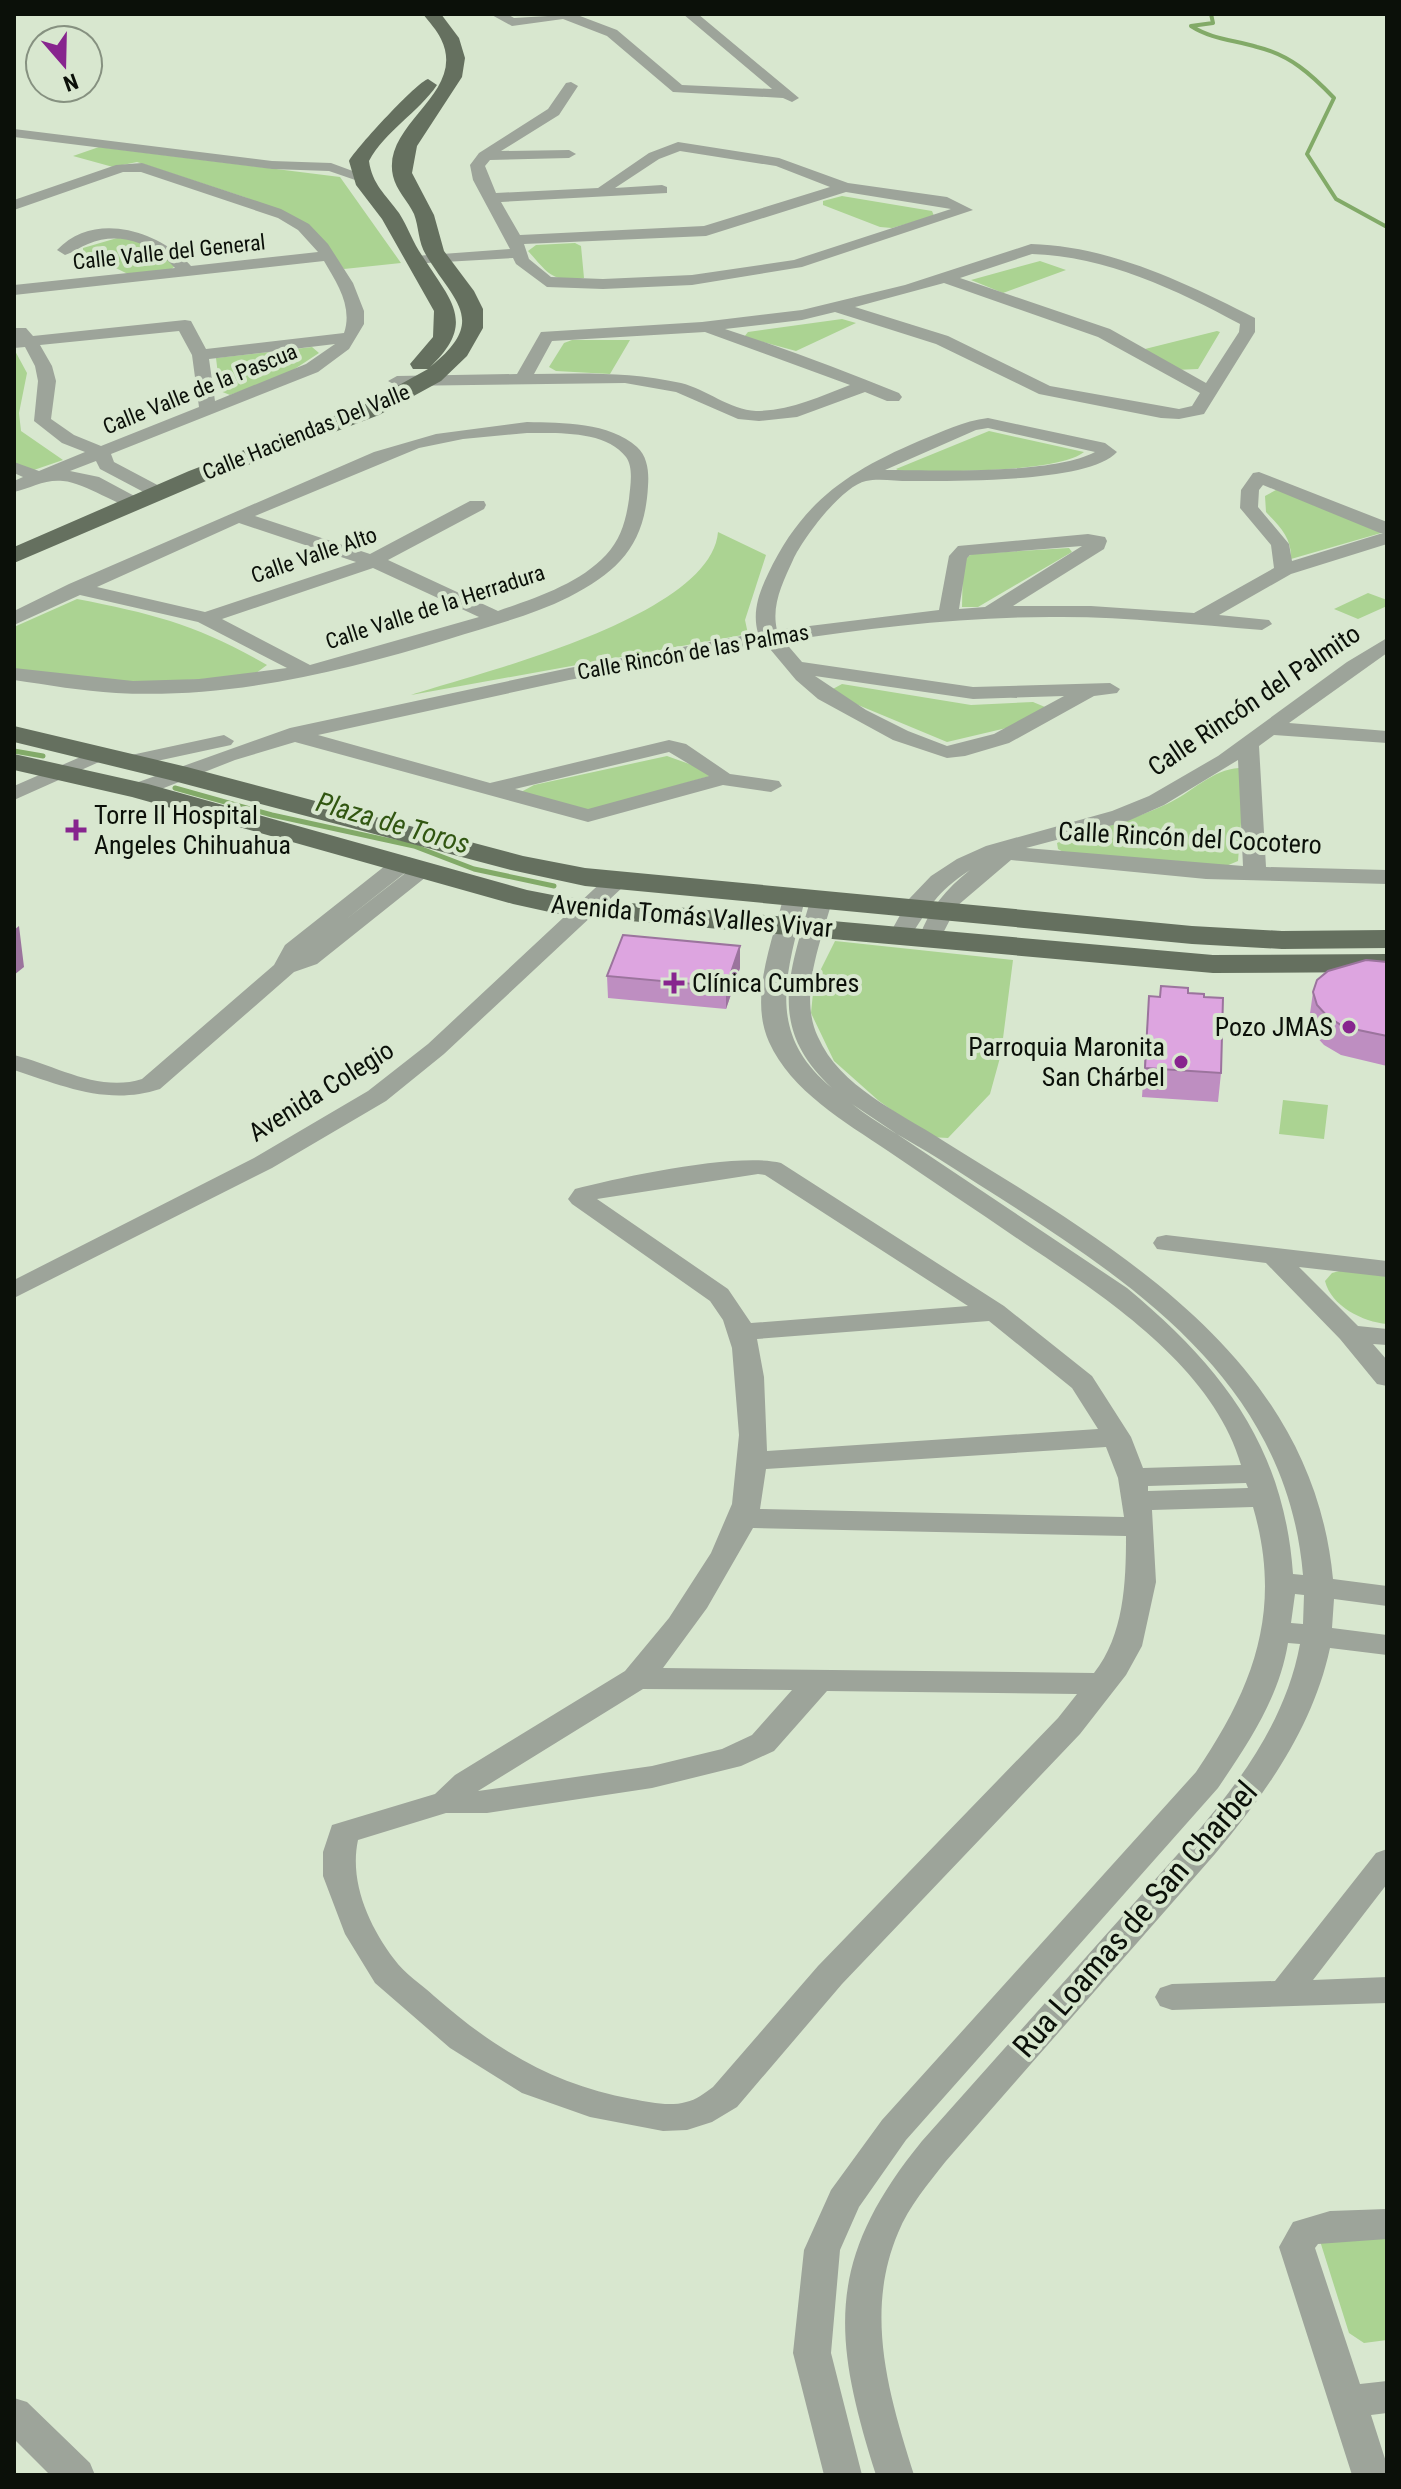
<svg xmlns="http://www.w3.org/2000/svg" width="1401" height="2489" font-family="'Roboto Condensed',sans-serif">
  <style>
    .green { fill: #abd392 }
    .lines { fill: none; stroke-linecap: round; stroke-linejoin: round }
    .stream-far1 { stroke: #82aa68; stroke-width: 4 }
    .stream { stroke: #82aa68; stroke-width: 5 }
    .minor { fill: #9da49a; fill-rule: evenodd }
    .major { fill: #65705f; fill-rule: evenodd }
    .wall { fill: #be8ec1 }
    .shaded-wall { fill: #9b749d }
    .building { fill: #dda5e0; stroke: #9b749d; stroke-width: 2 }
    .poi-dot { fill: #87258e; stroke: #d8e7cf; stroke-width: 3 }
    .labels { text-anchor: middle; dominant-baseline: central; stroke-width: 8; stroke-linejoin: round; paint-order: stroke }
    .far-street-label { font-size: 22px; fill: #0b1009; stroke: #d8e7cf }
    .street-label { font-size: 26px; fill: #0b1009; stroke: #d8e7cf }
    .poi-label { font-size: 26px; fill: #0b1009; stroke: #d8e7cf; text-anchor: start }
    .water-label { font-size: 28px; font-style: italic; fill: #315611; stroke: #d8e7cf }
    .near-street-label { font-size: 32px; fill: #0b1009; stroke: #d8e7cf }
  </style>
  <rect width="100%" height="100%" fill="#d8e7cf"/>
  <path class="green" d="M99,147l241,30 61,86 -57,6 -29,-37 -68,-34 -110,-36 -24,5 -40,-11z
    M842,196l90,15 2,5 -42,12 -12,-1 -57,-22v-4z
    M124,236l18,5 31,21 1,5 -5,4 -41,3 -45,-22v-4z
    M575,243l6,3 3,32c-31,6 -37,-6 -56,-27l8,-6z
    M1040,261l26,9 -63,23 -32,-13z
    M842,319l14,4 -60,28 -52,-14 4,-5z
    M1217,331l3,1 -22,37 -23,1 -34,-20z
    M572,340h58l-20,34 -54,-3 -7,-4 15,-24z
    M312,347l7,6 -32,21 -57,21 -10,-4 -4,-33z
    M14,349l13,24 -8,40 2,18 42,29 -35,12 -14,-6z
    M989,431l95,21c-25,21 -145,19 -183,20l-5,-3z
    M1285,485l96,48 -90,26c1,-21 -11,-32 -25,-47l-1,-16z
    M718,532l48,23 -21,65 3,14 -337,61c68,-22 300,-78 307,-163z
    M1069,548l3,4 -94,55h-16l1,-47 9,-6z
    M1368,593l19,7v6l-29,13 -24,-10z
    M77,599c77,15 121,26 190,66l-15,11 -116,7 -122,-11v-45z
    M842,684l129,21 62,-3 12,5 -30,19 -68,16 -113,-47 -3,-5z
    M667,756l39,14 4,6 -122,35 -67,-19 13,-7z
    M1239,768l6,4 -7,89 -12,5 -161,-13 -7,-4 -1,-6 9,-4c34,-10 68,-20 101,-35 24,-11 46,-35 72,-36z
    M835,941l178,19 -12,94 -11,40 -42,44 -18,-1 -51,-36 -45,-40 -23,-48 3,-30z
    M1283,1100l45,5 -4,34 -45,-5z
    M1343,1270l44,5v49c-24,-2 -56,-18 -62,-43l7,-8z
    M1387,2227v113l-23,3 -15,-10 -29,-92z"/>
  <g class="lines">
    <path class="stream-far1" d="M1211,14l2,9 -22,3c20,13 43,14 66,21 33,8 54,27 77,51l-27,56 29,45 51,28"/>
    <path class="stream" d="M14,751l29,5
      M175,788l97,27 142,31 60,23 80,17"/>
    <path class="minor" d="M490,14h17l7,4 68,-4 -2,2 37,14 65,55 90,4 -89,-75h15l101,84 -7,4 -9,-4 -110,-6 -66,-56 -44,-17 -51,7z
      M571,82l7,4 -19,29 -58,36 68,-1 7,4 -7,4 -79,2 -5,6 11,27 102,-5 51,-35 29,-11 101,16 69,25 99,14 26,13 -171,57 -110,18 -89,4 -56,-2 -31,-23 -3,-6 -104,6 -2,-3 8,-5 95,-7 -37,-69 -3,-15 9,-12 69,-44 18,-26zM680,151l96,15 54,21 -126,39 -184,9 -19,-33 166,-9v-6l-5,-2 -47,3 44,-29zM846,192l105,17 -157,51 -102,15 -89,4 -52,-2 -22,-18 -5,-15 182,-8z
      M14,129l258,32 59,2 38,14 -8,5 -32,-11 -57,-2 -258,-32z
      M142,163l139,46 28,15 19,20 25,39 11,28v13l-15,25 -31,23 -207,82 3,8 51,27 3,4 -3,4h-12l-53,-28 -4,-8 -26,10 29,6 41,22 2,4 -2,4c-17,4 -52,-24 -77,-26 -18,-2 -32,7 -49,11v-11l9,-4 -9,-4v-11l25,9 46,-19 -23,-9 -28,-22 4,-40 -3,-15 -10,-19 -11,1v-20h12l7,8 152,-16 6,1 15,28 138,-16c9,-26 -7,-50 -20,-72l-310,34v-10l161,-17c-22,-24 -55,-38 -87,-24 -8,3 -14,8 -23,11l-8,-5c38,-40 102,-19 134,16l127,-14 -20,-22 -20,-12 -137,-46h-18l-109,38v-10l102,-35zM179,331l13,24 7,52 -98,39 -27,-11 -23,-16 5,-38 -4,-15 -12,-21zM335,344l-29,20 -91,37 -6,-42z
      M1031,244c79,2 155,39 224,74v14l-51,82 -25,5 -18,-1 -122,-24 -103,-50 -101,-32 -33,8 -77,9c59,19 117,41 174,64l3,4 -3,4h-12l-22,-9 -68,25 -38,4 -21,-2 -62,-27 -51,-9 -228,3 -9,-5 9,-5 120,-2 24,-42 161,-10 100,-12 103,-25zM1032,254c73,2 145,36 208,70l-1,8 -33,51 -96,-54 -150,-51zM944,283l154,54 102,56 -8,13 -13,3 -129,-23 -102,-50 -93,-29zM705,332l145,53c-31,12 -61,26 -94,26 -26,-1 -50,-22 -75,-28 -49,-11 -97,-10 -147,-9l18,-33z
      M988,418l117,25 12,9c-27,31 -165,29 -208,29 -13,0 -31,-3 -43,0 -24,5 -63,57 -73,79 -10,22 -22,45 -16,70l162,-20 10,-54 9,-10 130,-12 17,3 2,4 -3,8 -91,57h78l103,7 80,-45 -3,-23 -31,-37 1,-18 12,-17 6,-1 128,50v22l-96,30 -72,41 50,5 3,4 -10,6c-67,-5 -133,-13 -200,-13 -93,-1 -186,10 -278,24l18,21 171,25 137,-4 10,6 -3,4 -23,3 -85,47 -44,13 -18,2 -54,-18 -75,-41 -22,-19 -31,-37 -196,37 -251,55 172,48 179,-43 17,4 44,30 49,7 3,5 -11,6 -48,-7 -135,37 -293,-80 -60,18 -89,35 -8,1 -11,-6 3,-5 160,-57 279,-60 189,-35c-6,-21 1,-40 10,-59 34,-72 79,-102 151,-133 23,-9 44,-20 69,-23zM988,428l107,24c-44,23 -158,18 -210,18l91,-40zM1263,485l117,48h3l-91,28 -3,-17 -31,-37 1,-17zM1082,546l-97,61 -26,2 8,-51 3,-3zM815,676l158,23 91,-3 -70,38 -47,12 -39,-15 -42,-21zM669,752l40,24 -121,33 -73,-20z
      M527,422c36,1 82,0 110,25 11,10 12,26 11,39 -3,59 -29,85 -79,111 -38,19 -80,29 -120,42 -108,33 -219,60 -333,54 -34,-2 -68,-8 -102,-13v-12l119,13 66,-2 88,-11 -89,-46 -118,-27 -66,30v-14l55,-27 305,-132 62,-18zM527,433c29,0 79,-3 99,24 8,11 4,30 3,42 -3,21 -8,40 -23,56 -27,29 -71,43 -108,56l-110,-51 96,-51 2,-4 -2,-4h-14l-100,53 -115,-38 164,-68 44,-9zM239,523l117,39 -151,50 -108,-25zM373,568l106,49 -169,48 -88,-46z
      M1387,638v15l-98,70 98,8v12l-113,-8 -15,11 7,121 121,3v14l-181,-5 -195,-19 -54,46 -19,37h-16l-3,-5c10,-29 27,-49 51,-68 -35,23 -40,37 -62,70h-16l-3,-5 20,-36 22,-23 26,-17 29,-13 126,-35 37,-15 69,-40 129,-94zM1238,760l5,106 -217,-18 102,-27 36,-16z
      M224,735l10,6 -3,4 -102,22 -11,-6 4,-4z
      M101,748l10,6 -3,4 -94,42v-14z
      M403,856l8,2 3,5 -3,5 -67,53 73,-57h16l3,5 -119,95 -23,8 -134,117c-52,17 -97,-3 -146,-19v-15c41,10 85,38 128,24l132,-114 11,-20 110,-87z
      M616,874l8,2 3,5 -3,5 -180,168 -58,47 -114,67 -258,130v-18l240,-122 114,-67 60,-47 180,-168z
      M794,892l11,7c-18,74 -41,133 27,189 -65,-60 -43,-113 -22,-187l11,-7 11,7c-11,41 -34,94 -14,136 22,50 81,75 124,103 172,107 370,216 391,439l54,7v20l-53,-7 -2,29 55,7v20l-57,-7c-17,79 -64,145 -115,206l-269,307c-18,23 -37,45 -48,72 -34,80 -9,163 16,242h-38c-44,-139 -51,-215 46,-334l271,-304c48,-57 93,-117 107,-193l-12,-1c-9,55 -39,99 -70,145l-312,352 -47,67 -19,43 -9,103 31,122h-38l-31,-122 11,-103 27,-60 51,-70 314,-348c58,-85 87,-162 57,-265l-101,3 4,72 -14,64 -16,29 -46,59 -238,250 -105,123 -25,15 -25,8 -24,1 -73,-14 -68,-24 -72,-45 -75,-65 -30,-49 -22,-58v-24l9,-27 103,-31 20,-19 170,-104 44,-53 42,-65 21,-49 7,-69 -7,-87 -9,-28 -13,-19 -138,-97 -4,-5 7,-10c46,-12 163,-37 206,-26l223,143 88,70 39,61 12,31 98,-3c-28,-98 -137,-169 -217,-222 -45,-31 -91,-61 -136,-92 -43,-29 -97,-60 -119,-109 -20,-44 3,-100 14,-143zM852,1104c27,21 58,37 87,55 161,104 346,203 364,416l-10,-1c-9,-127 -70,-206 -166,-286zM758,1174l7,1 203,131 -217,17 -23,-34 -131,-90zM989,1321l83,67 26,41 -331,22 -3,-74 -7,-38zM1106,1447l12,31 6,39 -364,-8 6,-40zM1246,1483l2,5 -100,3v-5zM753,1528l373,8c0,47 -2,99 -32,137l-431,-5 44,-60zM1295,1594l9,1 -1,29 -12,-1zM643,1689l149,1 -40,45 -30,14 -70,17 -174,25zM827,1691l250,3 -19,24 -240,248 -105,121c-8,6 -17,13 -27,15 -17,5 -37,0 -54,-3 -78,-14 -139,-51 -198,-103 -13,-12 -29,-22 -40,-37 -25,-33 -45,-77 -36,-119l88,-27h41l165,-25 89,-22 33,-15z
      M1166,1235l221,26v16l-88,-10 59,59 29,3v16l-14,-1 14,16v26l-10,-2 -37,-45 -74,-76 -109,-14 -4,-6 4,-6z
      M1387,1849v35l-74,96 74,-3v26l-215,7 -12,-4 -5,-9 5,-9 12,-4 103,-3 101,-128z
      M1387,2209v30l-69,5 -3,4 45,136 27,-3v32l-16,2 16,50v10h-35l-73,-228 14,-25 37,-11z
      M14,2398l13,4 63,61 5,12h-45l-36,-36z"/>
    <path class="major" d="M423,14h18l18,24 6,20 -3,19 -45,69 -5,27 22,42 10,36 30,40 9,18v19l-16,28 -26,25 -62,34 -173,66 -192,82v-16l175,-76 174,-66 65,-36h-15l-3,-5 23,-27 1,-26 -52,-92 -26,-34 -7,-24c8,-14 68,-79 79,-82l9,6c-19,28 -52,46 -68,76 3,23 17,34 30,52 9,14 14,30 24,44 28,44 54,66 7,110 59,-47 24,-65 -4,-112 -8,-13 -7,-28 -12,-41 -6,-13 -18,-24 -21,-38 -12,-53 75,-82 48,-137 -4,-9 -12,-17 -18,-25z
      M14,726l173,41 336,89 62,12 607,58 90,5 105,-1v18l-105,1 -90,-5 -607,-58 -74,-16 -341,-90 -156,-38z
      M14,754l134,30 379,106 36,7 650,58 174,-1v18l-174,1 -650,-58 -50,-11 -381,-107 -118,-27z"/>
  </g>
  <path class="wall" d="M740,946v22l-14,41 -118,-11 -1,-22z
    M1387,962v104l-46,-11 -17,-10 -11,-12 -4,-12 4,-29z
    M1188,993l33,80 -3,29 -76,-5 7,-101 11,1z"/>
  <path class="shaded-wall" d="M19,926l5,41 -10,8v-45z
    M740,946v22l-14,41v-22z"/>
  <path class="building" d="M623,935l117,11 -14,41 -119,-11z
    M1366,960l21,2v74l-43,-9 -17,-11 -10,-11 -4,-13 4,-12 11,-9z
    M1161,986l27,2v5l16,1v3l19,1 -2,75 -76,-5 4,-72 11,1z"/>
  <g class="poi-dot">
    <path d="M72 818h8v8h8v8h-8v8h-8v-8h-8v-8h8z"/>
    <path d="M670 971h8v8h8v8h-8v8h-8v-8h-8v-8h8z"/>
    <circle cx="1349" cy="1027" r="8"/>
    <circle cx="1181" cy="1062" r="8"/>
  </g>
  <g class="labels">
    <g class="far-street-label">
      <text transform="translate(169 252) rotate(-6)">Calle Valle del General</text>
      <text transform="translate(200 389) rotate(-22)">Calle Valle de la Pascua</text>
      <text transform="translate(306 432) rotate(-22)">Calle Haciendas Del Valle</text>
      <text transform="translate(314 555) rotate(-19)">Calle Valle Alto</text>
      <text transform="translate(435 607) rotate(-18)">Calle Valle de la Herradura</text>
      <text transform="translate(693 652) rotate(-10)">Calle Rincón de las Palmas</text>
    </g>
    <g class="street-label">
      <text transform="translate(1254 700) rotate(-34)">Calle Rincón del Palmito</text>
      <text transform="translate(1190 838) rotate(3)">Calle Rincón del Cocotero</text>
      <text transform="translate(692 916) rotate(5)">Avenida Tomás Valles Vivar</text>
      <text transform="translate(321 1091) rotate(-32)">Avenida Colegio</text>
    </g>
    <g class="poi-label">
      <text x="94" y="815">Torre II Hospital<tspan x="94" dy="30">Angeles Chihuahua</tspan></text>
      <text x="692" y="983">Clínica Cumbres</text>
      <text x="1333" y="1027" text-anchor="end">Pozo JMAS</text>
      <text x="1165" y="1047" text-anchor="end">Parroquia Maronita<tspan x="1165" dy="30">San Chárbel</tspan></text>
    </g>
    <g class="water-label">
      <text transform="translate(393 823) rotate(16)">Plaza de Toros</text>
    </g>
    <g class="near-street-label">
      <text transform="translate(1135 1919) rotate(-49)">Rua Loamas de San Charbel</text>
    </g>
  </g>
  <rect width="1401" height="2489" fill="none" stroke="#0b1009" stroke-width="32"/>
  <g transform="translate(64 64) rotate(160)"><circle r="38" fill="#d8e7cf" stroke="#869180" stroke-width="2"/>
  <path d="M0-6L14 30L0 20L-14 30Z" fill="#87258e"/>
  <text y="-12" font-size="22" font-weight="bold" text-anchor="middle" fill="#0b1009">N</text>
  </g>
</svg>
